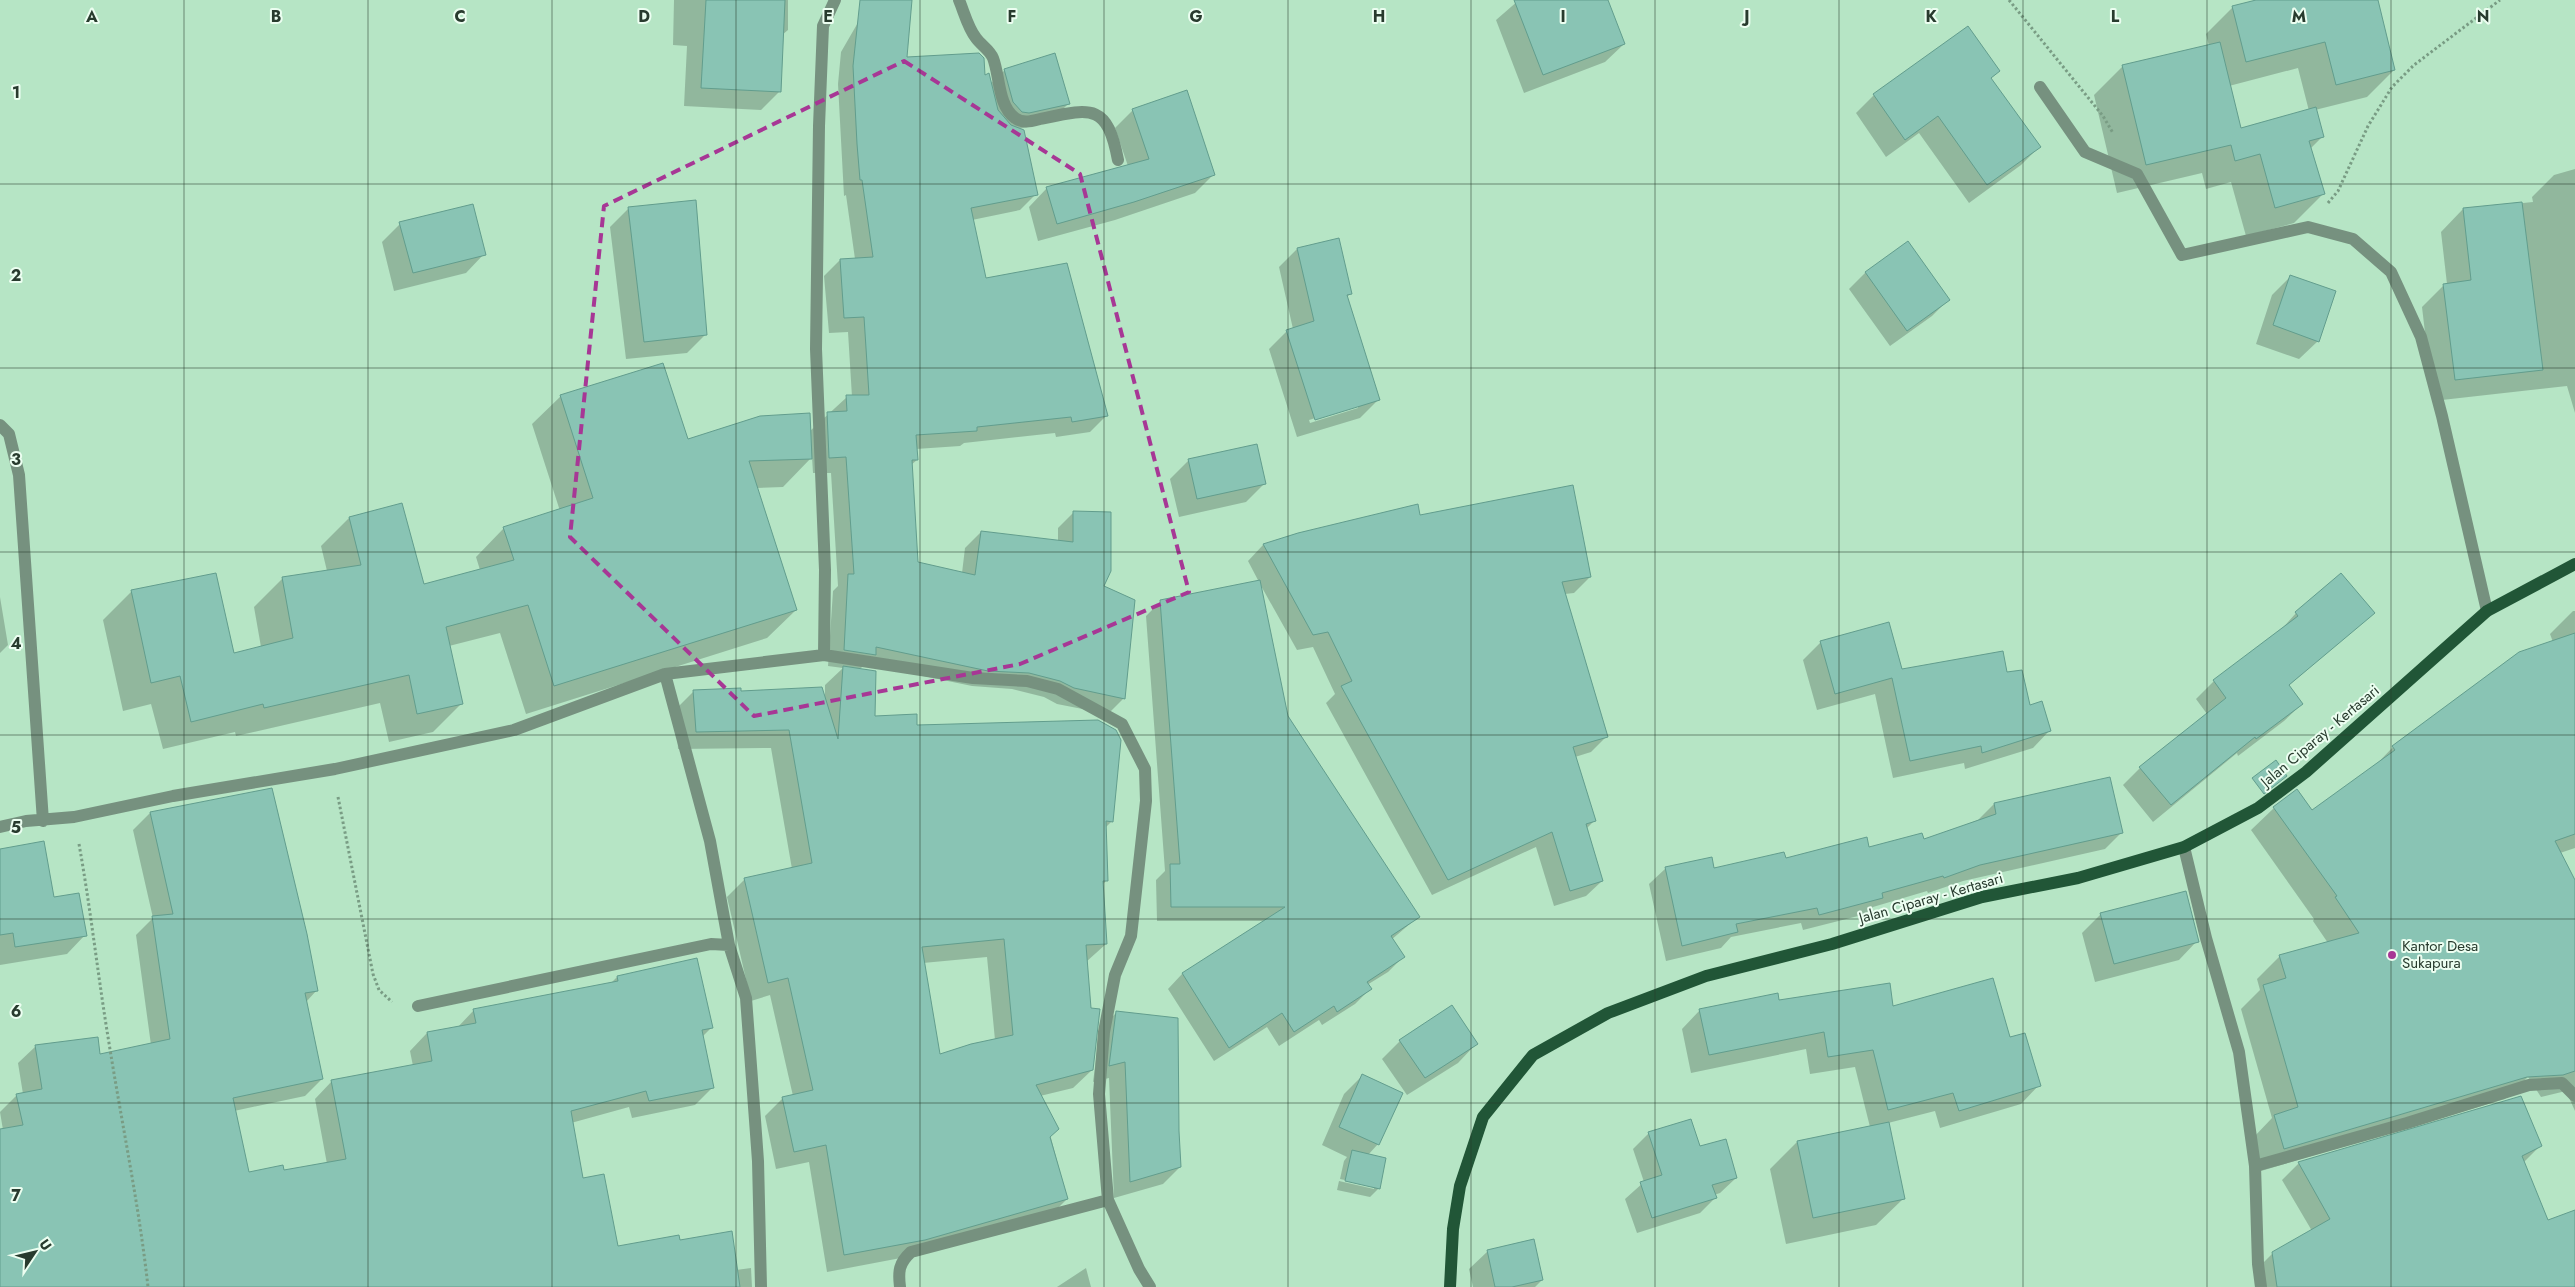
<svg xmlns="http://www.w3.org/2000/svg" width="2575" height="1287" font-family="Jost,sans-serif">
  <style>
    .shadow { fill: #0003; fill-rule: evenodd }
    .building { fill: #89c4b4; stroke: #629d8d; fill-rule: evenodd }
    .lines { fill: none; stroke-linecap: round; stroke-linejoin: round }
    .path { stroke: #799c84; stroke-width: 3; stroke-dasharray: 2.5 2.5; stroke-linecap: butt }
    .minor { stroke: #76917f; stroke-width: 12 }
    .major { stroke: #215637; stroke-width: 12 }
    .marked { fill: none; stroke: #a73795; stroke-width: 4; stroke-dasharray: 10 6; stroke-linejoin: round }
    .grid { fill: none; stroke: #283b2e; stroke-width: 1; stroke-opacity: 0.55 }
    .poi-dot { fill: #a73795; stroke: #ecfef1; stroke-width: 2 }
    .labels { text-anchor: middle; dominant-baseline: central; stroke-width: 4; stroke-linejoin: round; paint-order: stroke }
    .street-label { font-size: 15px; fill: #283b2e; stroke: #ecfef1 }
    .poi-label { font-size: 15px; fill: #283b2e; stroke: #ecfef1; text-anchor: start }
    .grid-label { font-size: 16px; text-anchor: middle; font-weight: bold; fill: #283b2e; stroke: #ecfef1; stroke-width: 4; stroke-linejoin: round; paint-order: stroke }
  </style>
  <rect width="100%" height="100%" fill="#b6e5c5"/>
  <path class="shadow" d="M674,0h114v30l-6,5 -2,56 -19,19 -77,-4 3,-60 -14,-1z
    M871,0h40l-6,59 79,17 6,8 15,-14 64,33 -19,19 -31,7 17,65 -16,16 -48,10 13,60 121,136 -16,16 -34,5 -1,-4 -91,10 -4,3 -44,3 1,11 -6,5 6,99 45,9 3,-25 16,-16 77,10v-14l16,-16 28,74 22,112 -16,16 -51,-10 -13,-7 -32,-8 -40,-3 -107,-22 -6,6 15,47 42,10 196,94 -7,7 2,52 -5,5 4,59 -20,18 6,108 -19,18 -33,8 27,103 -18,18 -143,40 -79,15 -18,-110 -33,7 -11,-53 18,-18 10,-2 -23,-101 -19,6 -24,-104 18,-18 47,-10 -21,-121 -93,1 -2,-40 18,-18 131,8v-14l18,-17 -15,-2 5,-75 5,-5 -7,-113h-18l-1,-16 -29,30 -27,1 40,122 -29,28 -241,76 -26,-81 -51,13 13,57 -29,29 -44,10 -9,-39 -144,33 -1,-4 -72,17 -12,-45 -28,7 -20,-91 29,-29 101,63 28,-7 -7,-40 29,-29 44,-7 -6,-25 28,-28 52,-14 22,81 57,-15 -4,-13 28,-29 56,-17 -28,-87 29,-28 126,44 123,-9 37,-34h5l-4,-65 -19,1 -5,-57 16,-16 15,-1 -9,-64 -2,1 -6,-112 3,-32zM987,957l8,83 -56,16 -16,-93z
    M1519,0h88l17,44 -19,18 -81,31 -28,-73z
    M2261,0h116l17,70 -27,27 -52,13 8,26 -13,13 13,45 -29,29 -48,13 -15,-54 -25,7 -4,-16 -85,20 -23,-98 29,-29 86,-20 -3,-12 27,-27zM2298,68l11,43 -69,19 -11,-44z
    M1999,71l-9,8 49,68 -18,18 -52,38 -50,-70 -33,24 -30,-44 18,-18z
    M1133,110l80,65 -18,18 -80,27 -77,21 -9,-34 18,-19 81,-22 -13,-38z
    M2575,169v244l-8,-27 -134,15 -11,-94 22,-22 3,-1 -6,-52 22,-23 70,-7 -1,-5 22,-22z
    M629,208l77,126 -19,19 -61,6 -16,-132z
    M400,224l84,30 -18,19 -72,18 -12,-49z
    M1908,242l40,58 -16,16 -42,30 -41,-57 16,-16z
    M1297,249l53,45 -4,4 33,101 -19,19 -63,19 -28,-88 18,-18 6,-2 -14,-62zM1358,405v3l-48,15 -1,-3z
    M2290,277l28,64 -19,18 -43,-15 16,-49z
    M1189,460l75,24 -18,18 -67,15 -9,-38z
    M1419,517l171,60 -16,16 -9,1 42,142 -16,16 -16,5 20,63 -9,9 16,52 -16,15 -32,10 -18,-59 -104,48 -106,-192 9,-9 -22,-47 -16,3 -37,-66 27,133 131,200 -27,23 12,17 -15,15 -21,13 3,4 -15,15 -33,21 -3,-5 -40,26 -12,-19 -53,34 -46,-72 14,-15 83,-53h-108l-1,-41 9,-9 -19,-255 14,-14 99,-20 -11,-21 15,-16 35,-11z
    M0,597l8,48 -8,8z
    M2573,611h2v237l-15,5 15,30v228l-9,-20 -25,6 -13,-20 -23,22 -244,72 -9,-32 20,-21 -31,-109 19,-19 -3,-11 23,-23 48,-13 -15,-22 1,-2 -63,-89 23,-22 38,3 60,-42 21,-22 160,-105 -3,-8z
    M2296,613h77l-85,73 14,18 -18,17 -46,35 -1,-3 -84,69 -30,-37 17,-17 67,-54 -11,-15 18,-18 66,-50z
    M1821,642l80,29 105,3 23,33 21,23 -17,18 -68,21 -1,-6 -71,15 -18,-84 -58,16 -14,-50z
    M2109,778l13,54 -17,17 -142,32 -35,12 -1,-2 -54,16 -7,7 -63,16 -2,-7 -70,14 -10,11 -55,13 -17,-77 17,-16 47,1 210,-28 55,-21 16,-16z
    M150,813l167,177 -11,12 16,77 -17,17 -71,15 14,62 35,-1 44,-8 -12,-65 17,-18 81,-15 -3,-15 17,-18 30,-5 17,-18 137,-27 6,-6 95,50 -10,10 10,51 -17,17 -63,13 -3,-11 -58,16 11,57 35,68 62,-7 57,29 15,-2 1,19h-752v-156l3,-1 -3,-18 17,-17 6,-1 -5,-31 18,-17 63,9 52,-10 -15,-110 17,-17 -20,-88z
    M0,850l85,85 -18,19 -67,11z
    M2101,914l96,27 -18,19 -84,22 -13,-49z
    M1778,1002l114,6 117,31 30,46 -18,19 -81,24 -5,-17 -47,12 15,76 -27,26 -90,19 -16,-75 27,-27 73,-15 -15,-60 -45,7 -4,-25 -115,24 -9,-44 18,-19z
    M1117,1012l60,119 3,36 -17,17 -49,14 -5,-120 -16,4 7,-53z
    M1400,1041l76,3 -18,19 -51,32 -25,-36z
    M1362,1076l16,68 -10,11 11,33 -9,9 -33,-7 2,-9 35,8v-3l-34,-7 4,-18 3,-4 -25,-12 22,-51z
    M2520,1098l20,48 -16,16 23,60 28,-11v76h-316l-3,-17 17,-17 39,-22 -30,-51 17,-17z
    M1649,1133l87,45 -16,15 -6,2 1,3 -15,15 -63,20 -12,-34 19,-17 -11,-33z
    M1488,1251l54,29 -7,7h-62l-4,-18z
    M1086,1268l5,19h-34z"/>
  <path class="building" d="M706,0h79l-4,92 -80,-4z
    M860,0h52l-5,57 72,-4 5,5 1,17 4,-2 9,37 13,15 13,5 14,65 -67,13 15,70 81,-15 41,153 -36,6 -1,-5 -94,10v4l-61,4 2,25h-6l6,102 57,13 6,-44 92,11v-31l38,1v59l-7,15 31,14 -10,99 -51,-11 -14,-7 -31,-8 -41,-2 -112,-24v8l-32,-5 4,-76h6l-8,-117 -17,1 -2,-46 20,-1 -1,-16h23l-5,-78 -20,1 -4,-59 33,-2 -11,-77h-2l-3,-36 -4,-78z
    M1514,0h94l17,44 -82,31z
    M2256,0h122l17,70 -59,15 -11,-43 -79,20 -14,-56z
    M1968,26l32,45 -9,7 50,69 -54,38 -49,-69 -33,24 -32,-46z
    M2220,42l21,86 75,-21 8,30 -15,4 16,53 -50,14 -15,-54 -25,7 -4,-16 -85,20 -24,-100z
    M1055,53l15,51 -41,9 -7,-1 -9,-10 -9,-33z
    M1187,90l28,85 -81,27 -77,22 -11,-37 103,-28 -17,-50z
    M696,200l11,135 -63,7 -16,-135z
    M2522,202l21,168 -88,10 -12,-96 28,-4 -8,-72z
    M473,204l13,51 -73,18 -14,-51z
    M1339,238l13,56 -5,1 33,105 -65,20 -29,-90 28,-9 -17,-73z
    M1908,241l42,59 -43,31 -42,-59z
    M2290,275l46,16 -17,51 -46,-17z
    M663,363l25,76 72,-23 50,-3 2,46 -63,2 48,149 -243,76 -26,-81 -82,22 17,77 -46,10 -8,-39 -145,33 -1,-4 -72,18 -11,-46 -29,7 -20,-93 85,-17 18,80 59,-15 -11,-61 79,-12 -12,-48 53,-14 22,81 90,-24 -11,-33 90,-29 -33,-103z
    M1257,444l9,40 -69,15 -9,-40z
    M1573,485l18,92 -29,5 46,155 -35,10 23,74 -10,3 17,57 -33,10 -18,-59 -104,48 -107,-194 11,-5 -24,-49 -15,3 -50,-91 35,-11 120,-29 2,11z
    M2341,573l34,40 -86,72 14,19 -47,35 -1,-2 -84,68 -32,-38 87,-69 -13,-18 85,-64 -3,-4z
    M1260,580l28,136 132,201 -29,19 14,21 -38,25 5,7 -35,23 -3,-6 -40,26 -12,-19 -53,35 -47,-75 103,-66h-114l-1,-43h10l-20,-264z
    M1889,622l13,47 101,-18 4,21 15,-2 8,35 12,-4 9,30 -69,22 -1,-7 -71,15 -18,-83 -57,16 -15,-53z
    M2575,633v201l-20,7 20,39v191l-12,4 -36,2 -243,72 -10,-34 24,-8 -35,-122 23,-7 -7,-23 80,-22 -24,-36 2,-1 -64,-89 24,-18 15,21 83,-60 -3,-4 127,-94z
    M843,666l33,5 -1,45 42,-2v11l181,-5 18,10 5,10 -8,82 -7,-1 2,60h-5l4,63 -21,1 5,63 9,1 -7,61 -57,15 23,44 -9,8 18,62 -143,41 -81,15 -18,-110 -32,7 -12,-55 31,-7 -25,-112 -20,5 -24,-105 68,-15 -23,-133 -93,2 -3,-42 48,-2v3l81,-4 16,52zM1004,939l9,96 -42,9 -31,10 -18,-107z
    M2276,760l11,16 -23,18 -12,-16z
    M2110,777l13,56 -143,32 -36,13 -1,-2 -61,17 1,5 -64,17 -2,-7 -81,16 2,8 -56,14 -17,-79 47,-10 2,11 70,-16 2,6 81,-21 2,10 53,-14 2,6 72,-25 -2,-11z
    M272,788l35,146 11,57 -13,2 18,86 -90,19 16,74 34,-7 1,5 62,-11 -15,-79 101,-19 -5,-29 49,-9 -3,-14 145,-28 -1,-5 80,-18 16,70 -11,2 12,58 -65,13 -3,-10 -75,20 12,67 21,-4 14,72 61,-11 1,5 52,-9 8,56h-740v-158l23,-4 -7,-31 26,-5 -7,-44 63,-8 2,17 70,-15 -18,-123 21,-2 -23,-102z
    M44,841l10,56 25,-4 8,43 -72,11 -2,-14 -13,2v-86z
    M2186,891l13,51 -85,22 -14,-51z
    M1993,978l17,59 15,-4 16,53 -82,25 -6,-18 -65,17 -15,-60 -45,7 -4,-25 -115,23 -10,-46 79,-16 1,7 111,-17 3,23z
    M1452,1005l26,39 -53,34 -26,-38z
    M1116,1011l62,7 1,113 2,36 -51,15 -5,-120 -16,4z
    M1362,1074l41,19 -24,52 -40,-18z
    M2521,1096l21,50 -20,10 26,64 27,-10v77h-298l-5,-35 58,-33 -32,-57z
    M1691,1119l9,27 26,-7 11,39 -25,7 5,13 -65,20 -12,-36 22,-7 -14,-43z
    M1889,1122l16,77 -92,19 -16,-77z
    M1352,1150l34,8 -6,31 -35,-8z
    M1534,1239l9,41 -31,7h-17l-8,-37z"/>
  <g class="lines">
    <path class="path" d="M2009,0l94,116 10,17
      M2328,203l10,-12 30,-65 24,-39 22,-22 86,-65
      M338,797l35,177 6,16 13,12
      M79,844c12,67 19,133 30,199 13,82 30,162 39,244"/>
    <path class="minor" d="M835,0l-12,26 -4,100 -3,223 9,221 -1,85 149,23 54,3 31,8 64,35 23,45 1,32 -15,135 -16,39 -11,57 -5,62 9,106 31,69 11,18
      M959,0c5,12 9,28 17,38 5,7 14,12 17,20 7,18 5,48 22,60 8,6 17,3 25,1 52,-11 67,-16 78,41
      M2040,87l45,65 52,22 45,81 126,-28 45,12 38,33 30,65 21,79 45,195
      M0,425l9,9 10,41 24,346
      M665,674l45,167 19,104 17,53 12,163 3,126
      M0,827l26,-6 48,-4 99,-21 162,-27 179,-39 151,-56 159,-19
      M2184,847l22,91 33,114 16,114 3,98 3,23
      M418,1006l293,-62 18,1
      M2255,1166l152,-43 122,-38 33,-2 13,13
      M900,1287c-2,-16 -1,-24 11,-35l197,-52"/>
    <path class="major" d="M1450,1287l3,-58 7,-43 23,-69 50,-62 75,-42 98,-37 126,-32 150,-47 96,-19 106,-31 74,-39 48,-36 181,-161 88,-47"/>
  </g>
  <path class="marked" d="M904,61l176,113 109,418 -169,72 -266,52 -184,-179 34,-331z"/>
  <path class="grid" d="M184,0v1287M368,0v1287M552,0v1287M736,0v1287M920,0v1287M1104,0v1287M1288,0v1287M1471,0v1287M1655,0v1287M1839,0v1287M2023,0v1287M2207,0v1287M2391,0v1287M0,184h2575M0,368h2575M0,552h2575M0,735h2575M0,919h2575M0,1103h2575"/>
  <circle class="poi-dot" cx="2392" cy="955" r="5"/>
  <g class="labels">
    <g class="street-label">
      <text transform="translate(2320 736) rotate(-40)">Jalan Ciparay - Kertasari</text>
      <text transform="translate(1931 898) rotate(-16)">Jalan Ciparay - Kertasari</text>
    </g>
    <g class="poi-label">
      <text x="2402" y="946">Kantor Desa<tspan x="2402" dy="17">Sukapura</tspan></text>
    </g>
  </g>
  <g class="grid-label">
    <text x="92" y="22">A</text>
    <text x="276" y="22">B</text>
    <text x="460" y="22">C</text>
    <text x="644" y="22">D</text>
    <text x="828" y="22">E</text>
    <text x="1012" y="22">F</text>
    <text x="1196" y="22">G</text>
    <text x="1379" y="22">H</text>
    <text x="1563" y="22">I</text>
    <text x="1747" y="22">J</text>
    <text x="1931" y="22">K</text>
    <text x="2115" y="22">L</text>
    <text x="2299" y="22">M</text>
    <text x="2483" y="22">N</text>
    <text x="16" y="98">1</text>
    <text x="16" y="281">2</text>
    <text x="16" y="465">3</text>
    <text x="16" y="649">4</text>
    <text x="16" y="833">5</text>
    <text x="16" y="1017">6</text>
    <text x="16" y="1201">7</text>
  </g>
  <g transform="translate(35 1252) rotate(55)" stroke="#ecfef1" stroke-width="4" paint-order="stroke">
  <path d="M0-4L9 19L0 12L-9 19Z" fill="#283b2e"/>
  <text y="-8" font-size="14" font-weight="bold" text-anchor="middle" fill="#283b2e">U</text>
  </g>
</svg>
